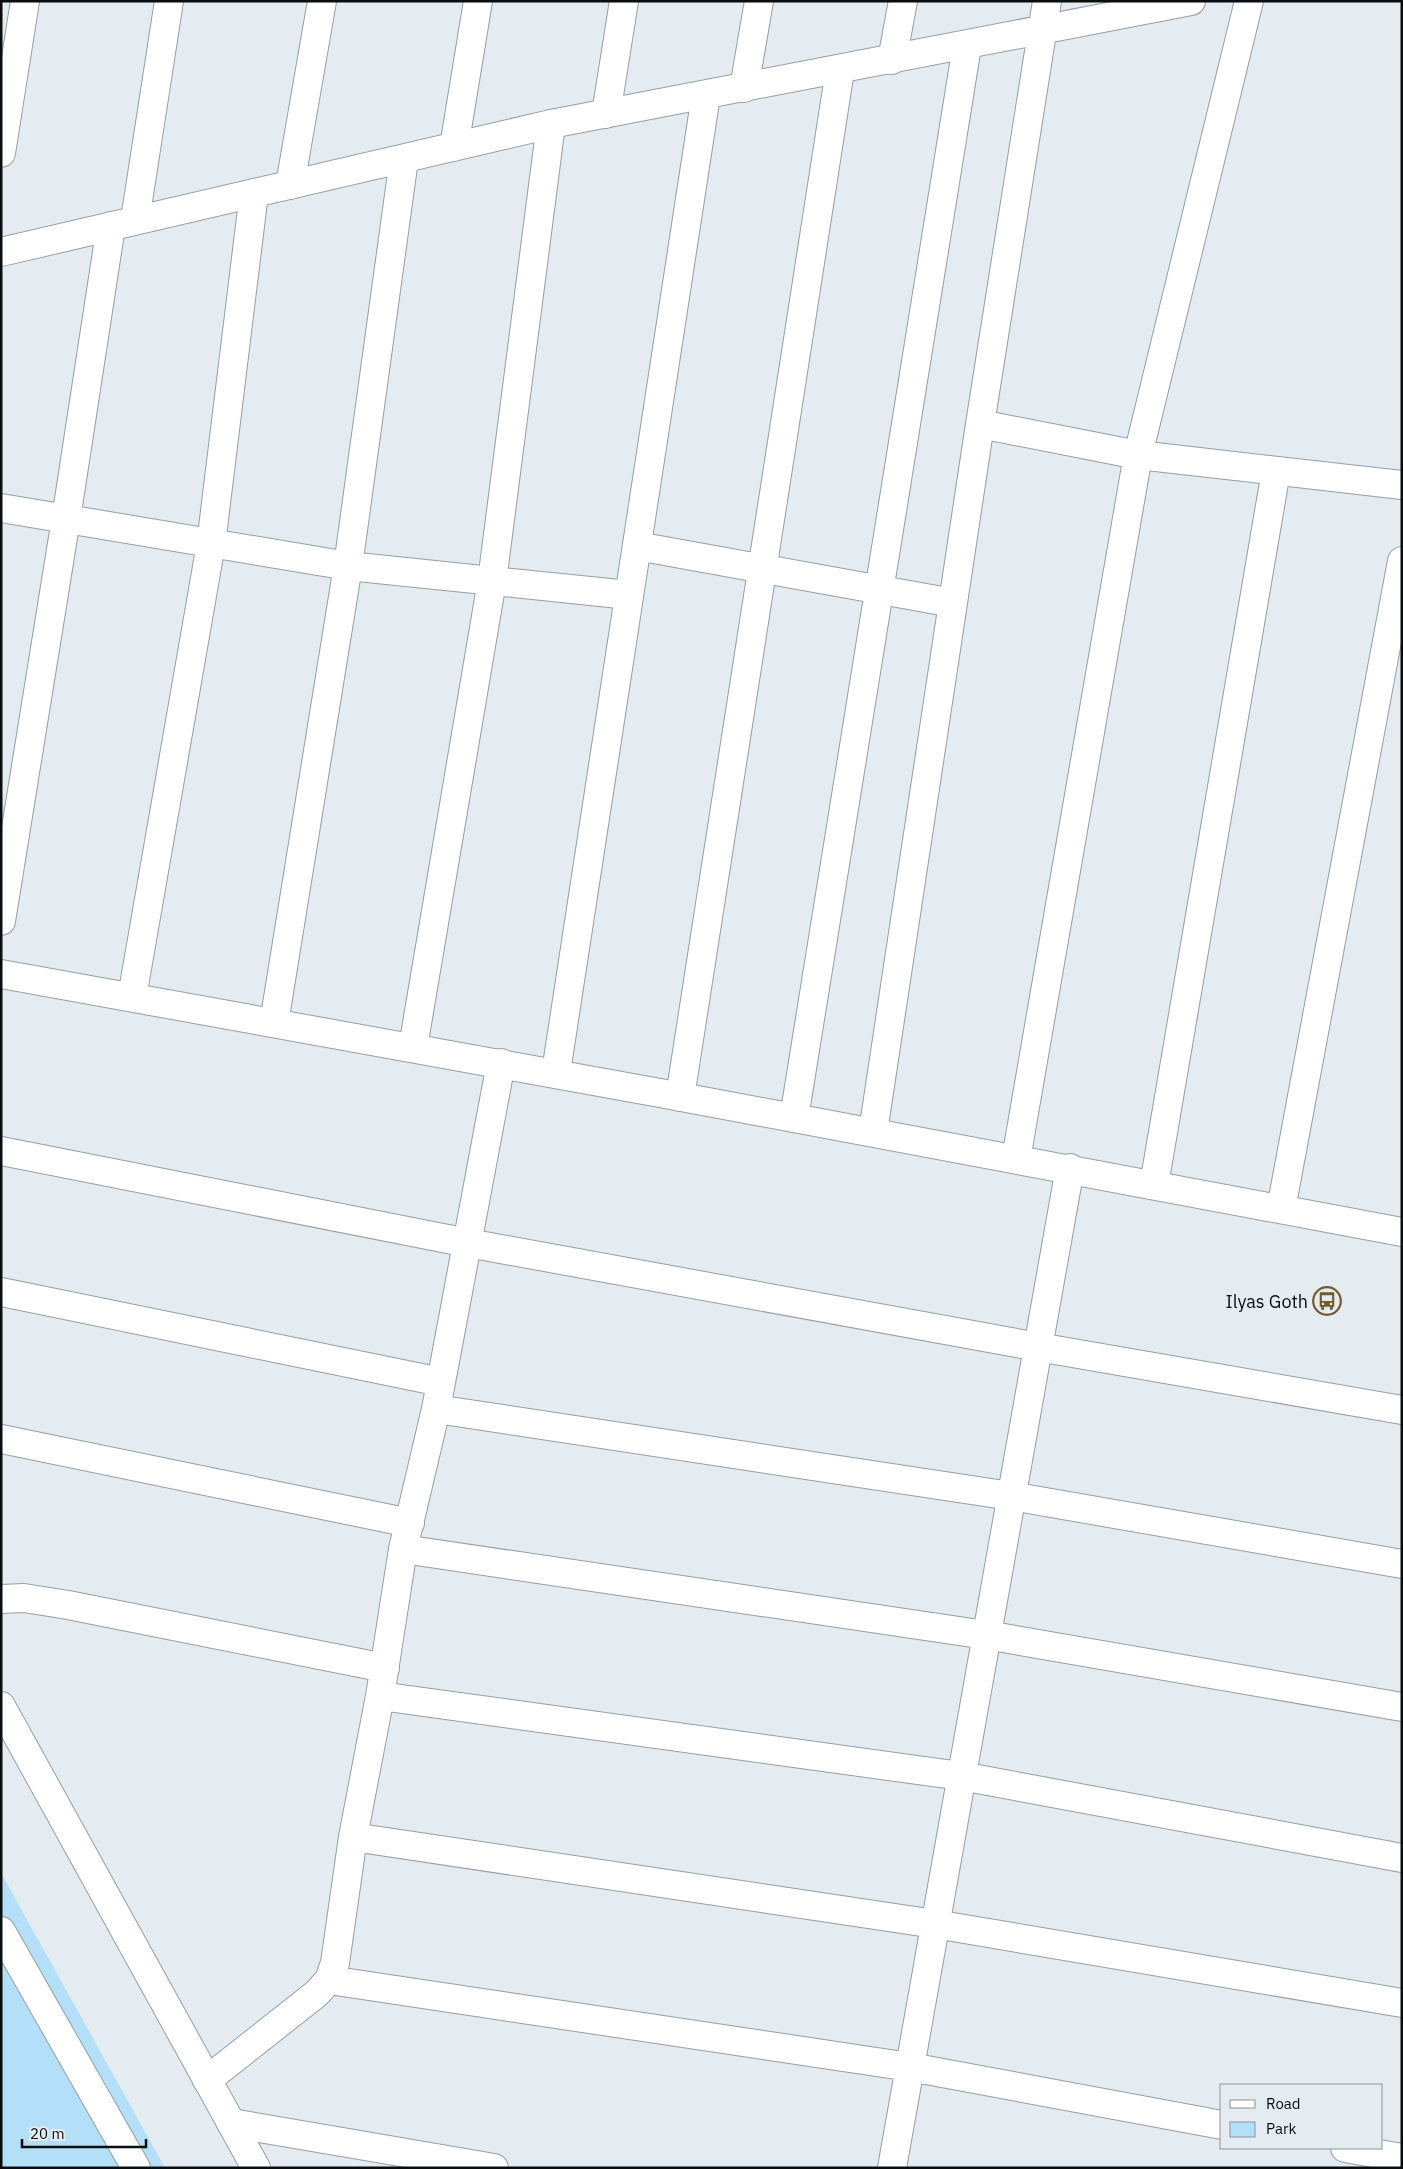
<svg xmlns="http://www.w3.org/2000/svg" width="1403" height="2169" font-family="'IBM Plex Sans',sans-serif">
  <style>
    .green { fill: #b3dff9 }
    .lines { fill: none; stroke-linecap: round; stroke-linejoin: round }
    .street-casing { stroke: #969ea3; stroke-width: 30 }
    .secondary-casing { stroke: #969ea3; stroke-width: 30 }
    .street { stroke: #fff; stroke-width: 28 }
    .secondary { stroke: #fff; stroke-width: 28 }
    .labels { text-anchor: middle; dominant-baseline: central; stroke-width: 5; stroke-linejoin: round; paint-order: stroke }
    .poi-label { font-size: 18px; fill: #0a0d0f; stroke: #e4ecf1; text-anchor: end }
  </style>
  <rect width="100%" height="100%" fill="#e4ecf1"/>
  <path class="green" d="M1,1873l164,295h-164z"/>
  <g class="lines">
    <defs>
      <path id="street" d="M892,60l11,-59
        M744,88l15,-87
        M606,114l18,-113
        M454,147l24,-146
        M1,153l24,-152
        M290,185l32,-184
        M135,220l34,-219
        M980,424l158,31 264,30
        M1,508l347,58 281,29
        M637,546l316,57
        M1,921l65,-402 45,-293
        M132,997l79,-453 43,-351
        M274,1023l74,-457 56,-407
        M413,1047l79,-466 59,-457
        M556,1072l150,-977
        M680,1097l160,-1027
        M794,1118l173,-1072
        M873,1132l107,-708 67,-423
        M1,1151l467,92 570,104 364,63
        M1016,1159l122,-704 111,-454
        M1154,1185l122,-714
        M1281,1209l121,-648
        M1,1292l440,90
        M436,1409l575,87 391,68
        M1,1439l409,84
        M403,1549l583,86 416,72
        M1,1599l23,-1 44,7 317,63
        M380,1696l581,80 441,82
        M353,1837l582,87 467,79
        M1,1931l135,237
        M329,1980l581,87 312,58
        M207,2080l109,-86 13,-14 6,-17 18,-126 27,-141 23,-147 33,-140 65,-346
        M231,2123l263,45
        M1345,2148l57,10
        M892,2168l178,-1000"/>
      <path id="secondary" d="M1,252l550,-128 640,-123
        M1,974c468,82 934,170 1401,258
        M1,1706l255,462"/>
    </defs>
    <use href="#street" class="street-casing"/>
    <use href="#secondary" class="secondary-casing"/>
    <use href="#street" class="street"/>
    <use href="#secondary" class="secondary"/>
  </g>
  <defs>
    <symbol id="bus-ring" viewBox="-11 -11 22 22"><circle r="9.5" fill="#e4ecf1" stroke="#725c2c" stroke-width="1.5"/><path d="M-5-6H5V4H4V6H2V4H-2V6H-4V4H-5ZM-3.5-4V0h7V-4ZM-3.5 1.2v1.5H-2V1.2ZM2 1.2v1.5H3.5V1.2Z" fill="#725c2c"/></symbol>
  </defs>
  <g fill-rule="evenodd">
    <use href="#bus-ring" x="1311" y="1285" width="32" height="32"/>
  </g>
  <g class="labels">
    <g class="poi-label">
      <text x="1308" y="1301">Ilyas Goth</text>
    </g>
  </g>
  <rect width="1403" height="2169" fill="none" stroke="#0a0d0f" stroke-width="5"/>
  <rect x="1220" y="2084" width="162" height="65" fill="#e4ecf1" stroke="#8d9397"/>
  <rect x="1230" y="2100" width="25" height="8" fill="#ffffff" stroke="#8d9397"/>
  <text x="1266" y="2109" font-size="15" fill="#0a0d0f">Road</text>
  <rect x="1230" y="2122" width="25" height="15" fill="#b3dff9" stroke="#8d9397"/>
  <text x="1266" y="2134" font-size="15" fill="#0a0d0f">Park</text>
  <path d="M22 2139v8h124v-8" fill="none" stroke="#0a0d0f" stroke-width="2.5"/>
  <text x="30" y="2139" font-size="15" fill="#0a0d0f" stroke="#e4ecf1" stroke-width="4" paint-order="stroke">20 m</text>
</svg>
